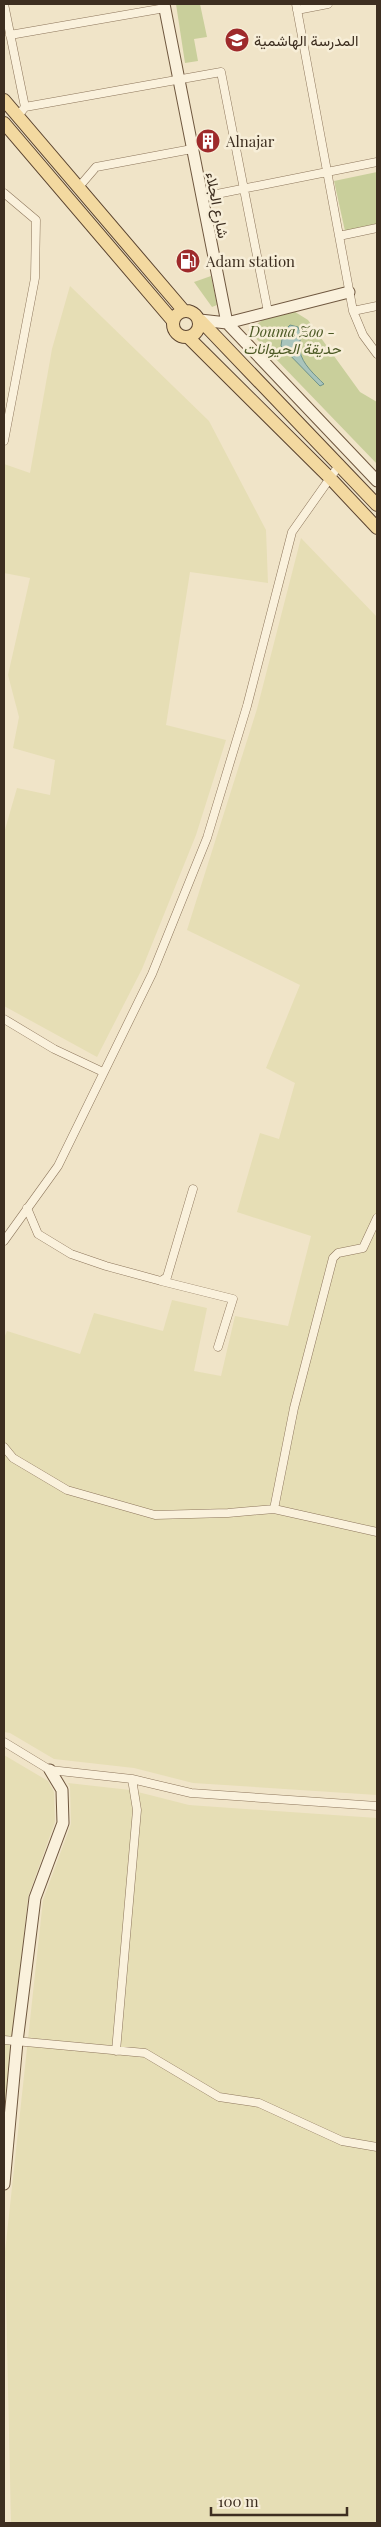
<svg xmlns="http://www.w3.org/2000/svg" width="381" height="2527" font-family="'Playfair Display',Vazirmatn,serif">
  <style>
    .farmland { fill: #e6deb5 }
    .green { fill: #c9cf9b }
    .water { fill: #a9c4bc; stroke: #6f938a }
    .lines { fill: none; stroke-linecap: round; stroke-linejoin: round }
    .street-casing { stroke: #8d765c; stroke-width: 9 }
    .secondary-casing { stroke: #6f573f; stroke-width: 13 }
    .primary-casing { stroke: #5b4430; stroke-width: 14 }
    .street { stroke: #faf1dc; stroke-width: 8 }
    .secondary { stroke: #faf1dc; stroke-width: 11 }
    .primary { stroke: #f3d9a0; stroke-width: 12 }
    .labels { text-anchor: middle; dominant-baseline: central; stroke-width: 5; stroke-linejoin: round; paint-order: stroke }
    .poi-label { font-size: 15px; fill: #3d2e20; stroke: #f7eed8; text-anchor: start }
    .street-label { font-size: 15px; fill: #3d2e20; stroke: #f7eed8 }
    .park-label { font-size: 15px; font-style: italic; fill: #4d5a26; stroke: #f7eed8 }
  </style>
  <rect width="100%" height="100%" fill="#f0e4c8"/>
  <path class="farmland" d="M70,286l139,135 57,109 2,53 -78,-11 -24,153 60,15 -30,95 -54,134 -45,88 -93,-51v-173l13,-45 33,7 5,-35 -42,-12 6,-31 -11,-42 22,-97 -26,-5v-109l26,9 22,-124z
    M301,538l76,79v1178l-184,-12 -59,-15 -80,-9 -44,-26 -6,-1v-394l3,-7 73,23 14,-41 69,18 9,-31 35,8 -13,63 27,5 14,-60 53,10 23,-90 -74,-24 23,-79 19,6 16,-56 -29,-15 34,-83 -113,-55 70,-221z
    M4,1755l44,26 6,11 1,30 -27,75 -24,225z
    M68,1783l62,7 59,15 188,13v705h-366l-6,-271 38,-352 28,-76 -1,-37z"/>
  <path class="green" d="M176,4h24l7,33 -13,2 4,22 -13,2z
    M377,172v52l-32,7 -11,-50z
    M211,276l6,29 -5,2 -18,-25z
    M292,310l16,10 52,72 17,10v62l-129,-134 19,-13z"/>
  <path class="water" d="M290,325l8,2c4,9 1,15 2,24 2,13 15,24 24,33l-4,2 -39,-40 2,-14z"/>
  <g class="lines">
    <defs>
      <path id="street" d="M4,4l21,103
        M296,4l57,307 10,24 14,19
        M297,10l31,-6
        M10,35l155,-27
        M18,116l7,-9 196,-35 47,240
        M78,188l18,-21 96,-18
        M4,193l32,27 -1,58 -31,163
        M202,197l175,-35
        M339,236l38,-8
        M353,311l24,-5
        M4,1019l50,30 49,23
        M27,1208l11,26 33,20 35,12 55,15 6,-4 26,-88
        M4,1241l54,-75 94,-192 55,-136 40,-132 45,-174 48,-68
        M161,1281l72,18 -15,48
        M4,1447l9,11 54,32 88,25 73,-2 46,-4 103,23
        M274,1509l20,-101 39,-150 5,-5 25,-5 14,-30
        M4,1742l46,28 82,9 59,14 186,13
        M4,2040l141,13 74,44 40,6 83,38 35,6
        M116,2051l21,-241 -5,-31"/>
      <path id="secondary" d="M164,4l63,319 150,158
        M200,320l27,3 122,-31
        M4,2184l13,-142 18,-144 28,-75 -1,-33 -12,-20"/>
      <path id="primary" d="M4,100l180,211
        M4,123l169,198
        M173 324a13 13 0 1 1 26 0a13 13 0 1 1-26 0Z
        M200,320l177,185
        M188,337l142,141 47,50"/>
    </defs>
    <use href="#street" class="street-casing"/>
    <use href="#secondary" class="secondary-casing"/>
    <use href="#primary" class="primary-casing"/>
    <use href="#street" class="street"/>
    <use href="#secondary" class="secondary"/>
    <use href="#primary" class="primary"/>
  </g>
  <defs>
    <symbol id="school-disc" viewBox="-11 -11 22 22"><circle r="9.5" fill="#9e2a2b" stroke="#f7eed8"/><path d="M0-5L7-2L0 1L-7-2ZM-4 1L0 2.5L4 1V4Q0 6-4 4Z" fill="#fff"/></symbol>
    <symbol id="building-disc" viewBox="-11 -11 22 22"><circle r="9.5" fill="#9e2a2b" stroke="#f7eed8"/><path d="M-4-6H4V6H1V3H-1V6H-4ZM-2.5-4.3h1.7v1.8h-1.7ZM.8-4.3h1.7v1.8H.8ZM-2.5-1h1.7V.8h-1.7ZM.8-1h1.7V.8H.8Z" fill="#fff"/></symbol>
    <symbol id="fuel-disc" viewBox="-11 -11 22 22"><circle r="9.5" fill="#9e2a2b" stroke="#f7eed8"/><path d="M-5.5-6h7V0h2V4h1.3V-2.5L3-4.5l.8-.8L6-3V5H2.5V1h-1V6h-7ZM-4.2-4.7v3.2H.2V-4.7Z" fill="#fff"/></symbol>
  </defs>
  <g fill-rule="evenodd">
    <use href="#school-disc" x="223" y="26" width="28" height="28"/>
    <use href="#building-disc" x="194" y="127" width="28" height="28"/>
    <use href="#fuel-disc" x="174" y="247" width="28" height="28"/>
  </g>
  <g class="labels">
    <g class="poi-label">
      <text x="254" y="40">المدرسة الهاشمية</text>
      <text x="226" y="141">Alnajar</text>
      <text x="206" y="261">Adam station</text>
    </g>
    <g class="street-label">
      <text transform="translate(218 205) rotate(79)">شارع الجلاء</text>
    </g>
    <g class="park-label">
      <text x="292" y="331">Douma Zoo -<tspan x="292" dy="17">حديقة الحيوانات</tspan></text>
    </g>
  </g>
  <rect width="381" height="2527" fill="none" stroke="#3d2e20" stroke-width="10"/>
  <path d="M211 2507v8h136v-8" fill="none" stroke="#3d2e20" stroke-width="2.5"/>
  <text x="218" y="2507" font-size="15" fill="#3d2e20" stroke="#f7eed8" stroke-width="4" paint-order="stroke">100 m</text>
</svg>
